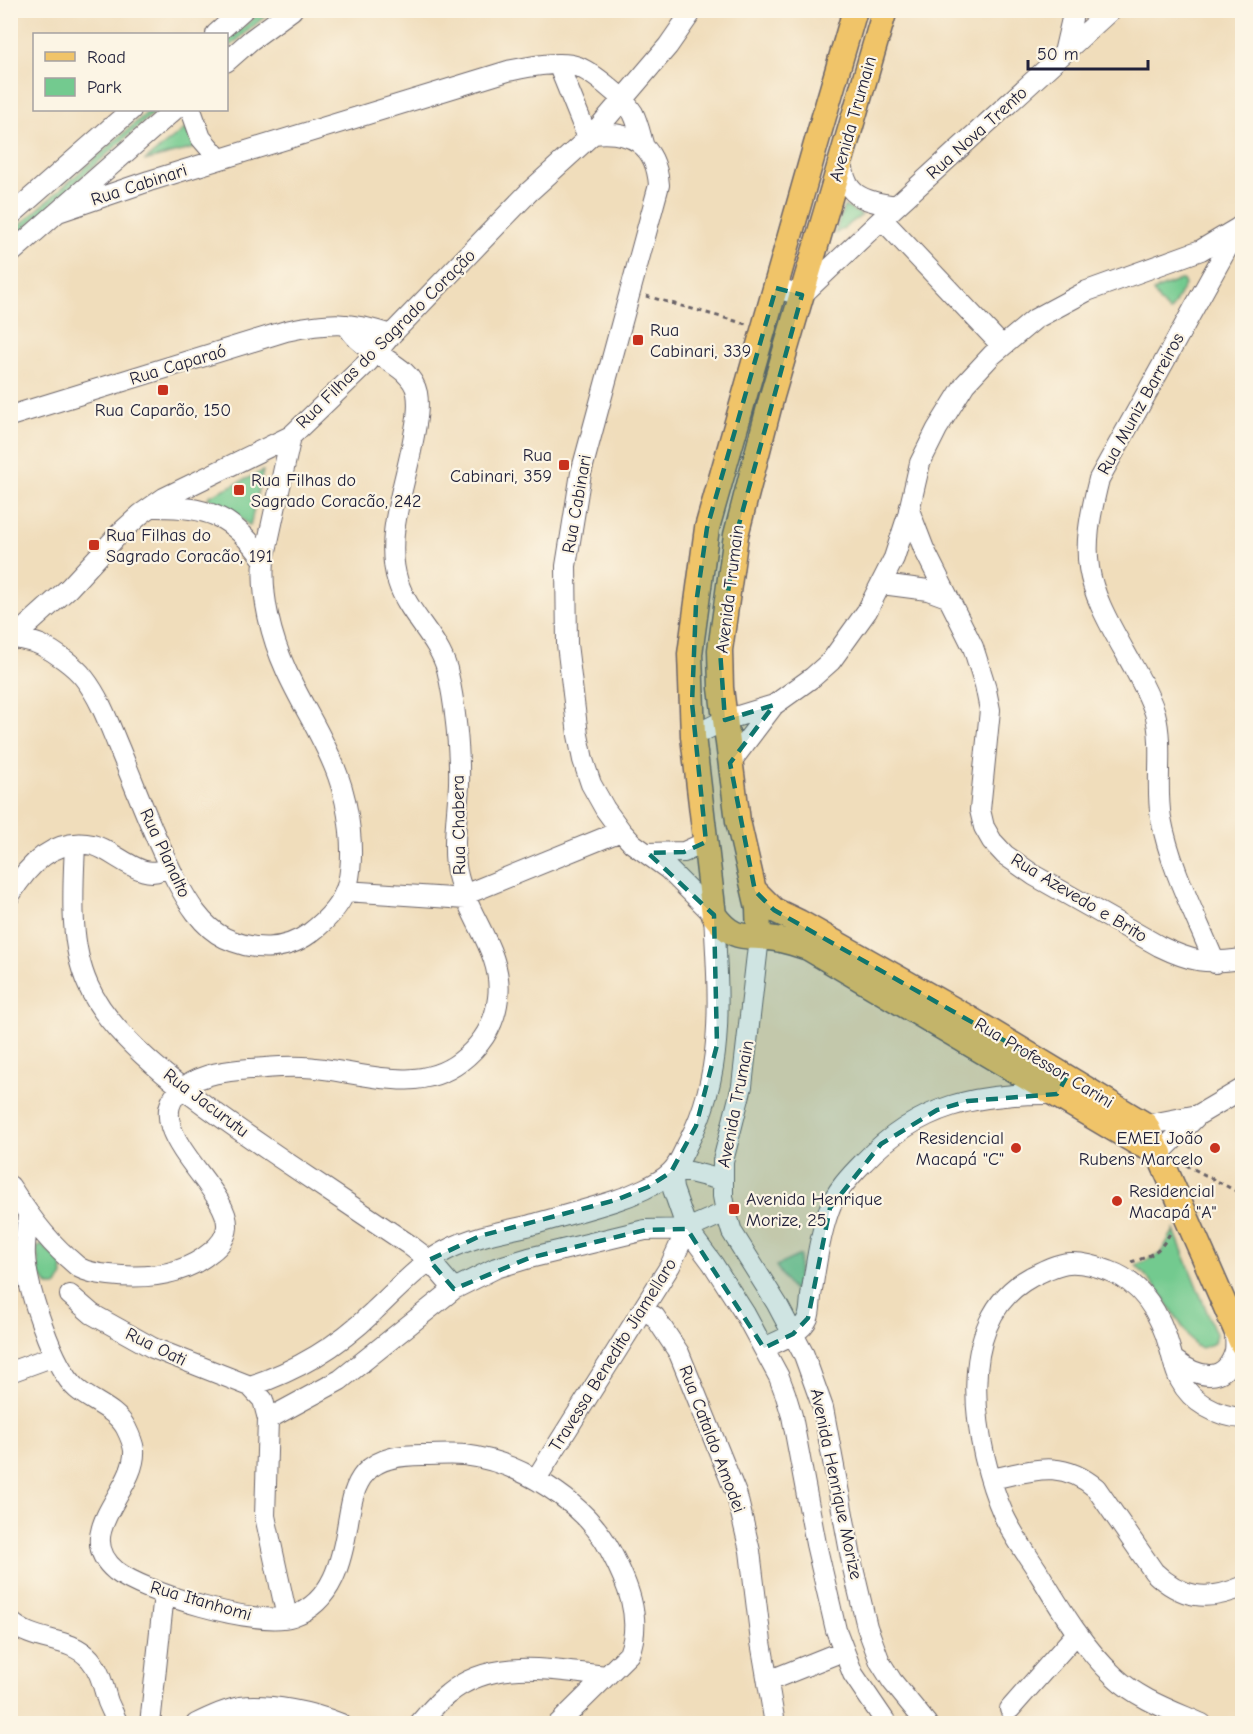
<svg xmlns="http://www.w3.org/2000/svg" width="1253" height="1734" font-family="'Comic Neue',sans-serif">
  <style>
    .green { fill: #73ca8f; stroke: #4a7665; stroke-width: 1.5 }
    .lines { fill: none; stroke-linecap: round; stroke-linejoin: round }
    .minor-casing { stroke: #6a6368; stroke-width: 22 }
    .major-casing { stroke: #6a6368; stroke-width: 27 }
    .path { stroke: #6a6368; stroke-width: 3; stroke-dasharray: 4.5 4.5; stroke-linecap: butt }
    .minor { stroke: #fff; stroke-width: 20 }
    .major { stroke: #f0c469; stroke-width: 24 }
    .marked { fill: #0f766e; fill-opacity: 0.2; stroke: #0f766e; stroke-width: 4.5; stroke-dasharray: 12 8; stroke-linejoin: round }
    .poi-dot { fill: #c8321e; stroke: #fcf5e5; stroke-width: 2 }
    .labels { text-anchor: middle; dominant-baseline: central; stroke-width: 4.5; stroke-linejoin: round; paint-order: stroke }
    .street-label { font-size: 18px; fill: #22223b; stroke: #fcf5e5 }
    .poi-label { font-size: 18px; fill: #22223b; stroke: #fcf5e5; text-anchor: start }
  </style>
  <rect width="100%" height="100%" fill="#fcf5e5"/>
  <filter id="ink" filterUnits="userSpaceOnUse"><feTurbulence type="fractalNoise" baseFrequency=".0167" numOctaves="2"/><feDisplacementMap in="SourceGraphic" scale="12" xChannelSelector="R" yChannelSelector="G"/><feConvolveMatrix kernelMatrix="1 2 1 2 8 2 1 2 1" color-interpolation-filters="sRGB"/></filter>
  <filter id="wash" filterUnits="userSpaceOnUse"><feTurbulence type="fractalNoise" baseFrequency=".008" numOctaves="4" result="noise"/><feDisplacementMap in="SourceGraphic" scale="24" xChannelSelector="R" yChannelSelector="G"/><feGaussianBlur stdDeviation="1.35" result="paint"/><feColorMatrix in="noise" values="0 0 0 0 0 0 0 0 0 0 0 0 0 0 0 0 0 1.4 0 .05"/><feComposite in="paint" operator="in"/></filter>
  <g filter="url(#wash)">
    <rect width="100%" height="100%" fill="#f0ddbb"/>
    <path class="green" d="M262,11h9l-44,38 -1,-7z
      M150,110h7l-146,130v-7z
      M186,128l8,20 -50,13z
      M844,206l18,9 -27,19v-1z
      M1180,280h3l2,5 -15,27 -11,-11 -6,-10z
      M263,471l-13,55 -14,-12 -28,-16 1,-2z
      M1174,1230l42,104 -2,9 -12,5 -7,-2 -35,-54 -24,-27 24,-11z
      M42,1245l19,18 2,12 -6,11h-8l-10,-12 -2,-26z
      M800,1255l-3,30 -3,6 -5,-5 -13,-20z"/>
  </g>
  <g filter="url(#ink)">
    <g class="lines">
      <defs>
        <path id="minor" d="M216,34l27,-24
          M1064,53l10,-43
          M226,62l25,-22 41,-30
          M558,64l30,74
          M191,110l10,28 18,21
          M842,157c1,40 20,43 54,49
          M58,212l91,-31 359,-110c20,-4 43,-9 64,-6 17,3 52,33 61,48 5,10 7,20 10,31
          M10,216l121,-106
          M882,219l120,127
          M10,254l164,-144
          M776,288l26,7 80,-76 229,-209
          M10,416l276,-85c43,-9 63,-10 105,4
          M151,507c56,-1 80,7 113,53
          M909,510l15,39 49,98 12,38 5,25 -10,100 4,17 8,14 13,14 30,21 124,70c33,16 47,18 83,13
          M882,584l46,6 19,7
          M10,637c10,2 22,4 31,8 14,7 34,21 43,33 15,19 24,43 33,65 19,45 36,93 59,137 11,21 26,47 49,58 28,13 59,14 85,-5 16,-12 33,-30 38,-50 7,-31 1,-77 -10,-107 -13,-37 -36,-70 -52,-106 -15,-33 -25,-73 -22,-110l27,-124
          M10,641l59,-53 50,-54 22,-20 23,-16 127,-62 77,-74 23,-27 138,-143 64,-58 75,-88 25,-36
          M693,736l32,-16 49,-15
          M730,763l44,-58 39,-28 18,-16 36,-50 27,-53 14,-43 12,-52 17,-34 28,-45 27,-29 43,-36 52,-28 114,-41 37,-22
          M75,845c-2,45 -6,98 13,140 28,65 137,135 195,175 42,28 83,56 125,84l21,16 25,29
          M648,853l36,-1 22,-10
          M345,891l121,8
          M10,895c18,-30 44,-58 83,-50 22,5 53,42 75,20
          M464,895l157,-64
          M759,937l-17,149 -19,75v35l3,16 6,20 45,72 27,51 19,53 30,160 14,59 13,35 12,19 35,43
          M1215,963c-19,-47 -45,-95 -54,-145 -6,-35 3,-71 -6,-105 -7,-22 -19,-41 -30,-61 -41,-72 -46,-93 -26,-173l140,-252
          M1146,1125l52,-10
          M1160,1153l38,-38 44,-26
          M671,1172l2,17 14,40 26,35 32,50 34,63 6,16 7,23 24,128 20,86 17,44 34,50
          M671,1172h19l32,8
          M10,1186c17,26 34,51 58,72 4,3 7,7 12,10 7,4 20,6 29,7 35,4 74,1 102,-23 8,-6 15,-14 16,-25 3,-40 -95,-101 -43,-140 19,-14 43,-16 66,-18 17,-1 35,-3 53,-2 52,2 111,30 157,-5 21,-16 35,-37 38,-64 6,-44 -30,-81 -40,-122 -7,-25 0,-66 1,-92 1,-34 -4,-82 -12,-115 -9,-32 -39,-55 -49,-87 -14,-43 6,-93 14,-136 3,-17 8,-36 5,-53 -6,-31 -55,-38 -70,-68
          M28,1215c-1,14 -4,28 -3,41 2,32 28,112 52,133 15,13 39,20 49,39 3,6 7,15 8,22 3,40 -64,83 -18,121 28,22 143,57 177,45 40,-14 49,-56 55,-94 3,-17 5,-35 17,-49 14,-16 38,-18 58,-18 14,0 28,-1 41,0 54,6 120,46 146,95 17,32 33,68 19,104l-71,70
          M70,1295l22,19 61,34 97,38 13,14 5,19 -3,97 22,101
          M643,1309l12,8 24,36 58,143 13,55 11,91 14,82
          M764,1348c14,-7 37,-14 44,-30 3,-8 2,-20 4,-28 4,-26 8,-55 17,-80 6,-18 22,-35 35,-48 55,-58 114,-69 191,-68
          M1174,1360c22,16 51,27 61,-9 1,-7 0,-17 -1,-24
          M10,1372l44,-16
          M250,1386c46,-15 88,-40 123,-74 23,-21 44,-46 72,-61 26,-14 54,-19 82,-25 29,-8 59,-16 87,-25 16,-5 45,-17 57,-29 8,-7 13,-22 18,-31 37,-71 29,-149 25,-226l-46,-46 -36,-26 -11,-12 -16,-22 -14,-25 -8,-24 -5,-25 -11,-91 -1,-78 15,-93 78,-288c-3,-40 -27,-55 -66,-51
          M268,1419l72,-39 114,-91 42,-21 33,-10 116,-28 42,-1 39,-17
          M536,1479l134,-213 17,-37
          M991,1479c41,-8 69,-21 105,9l58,84c27,26 53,30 88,15
          M10,1621c24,23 58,14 80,38 11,13 13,28 18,43 3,7 7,15 10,22
          M768,1681l75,-30
          M1010,1709l67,-76
          M150,1724l14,-130
          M196,1724c14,-7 29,-14 44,-17 29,-4 75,6 101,17
          M419,1724c9,-10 18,-22 29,-30 45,-38 106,-23 159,-18
          M1202,1724c-29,-13 -64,-25 -88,-48 -32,-30 -54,-68 -77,-106 -11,-17 -24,-35 -33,-54 -30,-68 -53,-196 27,-239 12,-6 25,-13 38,-14 14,-1 27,3 40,8 34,12 52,45 61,78 3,10 5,22 10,31 12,23 37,36 62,38"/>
        <path id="major" d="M855,10l-35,120 -113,398 -17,126 3,82 21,179c23,31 35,17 67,25 9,2 18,5 27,8l329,195 23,10
          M755,891l19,19 25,12 168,95 179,108 96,219
          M759,937l-1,-29 -20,-87 -17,-133 -1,-38 16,-115 36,-139 113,-386"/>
      </defs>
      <use href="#minor" class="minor-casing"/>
      <use href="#major" class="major-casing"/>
      <path class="path" d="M646,296l100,28
        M1186,1165l50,26 6,9
        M1131,1262c20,-5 31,-12 40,-31
        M1143,1724l6,-7"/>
      <use href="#minor" class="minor"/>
      <use href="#major" class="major"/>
    </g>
  </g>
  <path class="marked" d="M776,288l26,7 -66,240 -16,115 5,70 49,-15 -44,58 25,128 19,19 293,166 -10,18 -89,7 -31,9 -56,34 -51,64 -22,110 -15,16 -29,14 -77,-119 -42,1 -116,28 -75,31 -25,-29 51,-24 136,-36 32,-13 23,-15 25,-46 21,-81 -3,-130 -66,-62 36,-1 22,-10 -14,-139 4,-99 11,-76z"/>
  <g class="poi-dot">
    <rect x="632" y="334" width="12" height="12" rx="3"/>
    <rect x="157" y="384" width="12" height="12" rx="3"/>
    <rect x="558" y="459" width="12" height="12" rx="3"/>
    <rect x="233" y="484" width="12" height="12" rx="3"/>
    <rect x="88" y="539" width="12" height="12" rx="3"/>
    <circle cx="1016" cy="1148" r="6"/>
    <circle cx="1215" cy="1148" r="6"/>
    <circle cx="1117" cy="1201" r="6"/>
    <rect x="728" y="1203" width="12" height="12" rx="3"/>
  </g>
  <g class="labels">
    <g class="street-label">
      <text transform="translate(853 119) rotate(-74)">Avenida Trumain</text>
      <text transform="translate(977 133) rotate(-42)">Rua Nova Trento</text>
      <text transform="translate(139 185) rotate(-18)">Rua Cabinari</text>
      <text transform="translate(386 339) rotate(-45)">Rua Filhas do Sagrado Coração</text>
      <text transform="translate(178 365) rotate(-17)">Rua Caparaó</text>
      <text transform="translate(1141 404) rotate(-61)">Rua Muniz Barreiros</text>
      <text transform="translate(577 504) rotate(-80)">Rua Cabinari</text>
      <text transform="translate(730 589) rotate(-83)">Avenida Trumain</text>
      <text transform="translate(459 825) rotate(-91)">Rua Chabera</text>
      <text transform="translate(165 853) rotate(65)">Rua Planalto</text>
      <text transform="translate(1079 898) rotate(31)">Rua Azevedo e Brito</text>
      <text transform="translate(1044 1063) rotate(31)">Rua Professor Carini</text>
      <text transform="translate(206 1103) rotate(37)">Rua Jacurutu</text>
      <text transform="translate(736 1104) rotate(-79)">Avenida Trumain</text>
      <text transform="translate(156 1347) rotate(26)">Rua Oati</text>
      <text transform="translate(613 1355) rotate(-58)">Travessa Benedito Jiamellaro</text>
      <text transform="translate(712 1439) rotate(69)">Rua Cataldo Amodei</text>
      <text transform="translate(836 1484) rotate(78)">Avenida Henrique Morize</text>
      <text transform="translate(201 1601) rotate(16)">Rua Itanhomi</text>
    </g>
    <g class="poi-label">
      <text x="650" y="330">Rua<tspan x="650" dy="21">Cabinari, 339</tspan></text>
      <text x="163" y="410" text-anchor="middle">Rua Caparão, 150</text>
      <text x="552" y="455" text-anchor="end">Rua<tspan x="552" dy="21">Cabinari, 359</tspan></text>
      <text x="251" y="480">Rua Filhas do<tspan x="251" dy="21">Sagrado Coracão, 242</tspan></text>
      <text x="106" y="535">Rua Filhas do<tspan x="106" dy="21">Sagrado Coracão, 191</tspan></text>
      <text x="1004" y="1138" text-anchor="end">Residencial<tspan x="1004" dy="21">Macapá "C"</tspan></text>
      <text x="1203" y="1138" text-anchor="end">EMEI João<tspan x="1203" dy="21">Rubens Marcelo</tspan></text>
      <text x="1129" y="1191">Residencial<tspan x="1129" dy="21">Macapá "A"</tspan></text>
      <text x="746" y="1199">Avenida Henrique<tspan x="746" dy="21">Morize, 25</tspan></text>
    </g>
  </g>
  <rect width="1253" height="1734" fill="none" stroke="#fcf5e5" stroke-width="36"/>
  <rect x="33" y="33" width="195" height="78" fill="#fcf5e5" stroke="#a5a1a1" stroke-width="1.5"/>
  <rect x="45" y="52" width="30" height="9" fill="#f0c469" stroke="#a5a1a1" stroke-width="1.5"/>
  <text x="87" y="63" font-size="18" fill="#22223b">Road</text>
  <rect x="45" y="78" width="30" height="18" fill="#73ca8f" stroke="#a5a1a1" stroke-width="1.5"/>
  <text x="87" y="93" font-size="18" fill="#22223b">Park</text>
  <path d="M1028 60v9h120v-9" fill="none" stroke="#22223b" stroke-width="3"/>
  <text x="1037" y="60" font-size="18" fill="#22223b" stroke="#fcf5e5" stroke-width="4.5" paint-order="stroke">50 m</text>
</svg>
